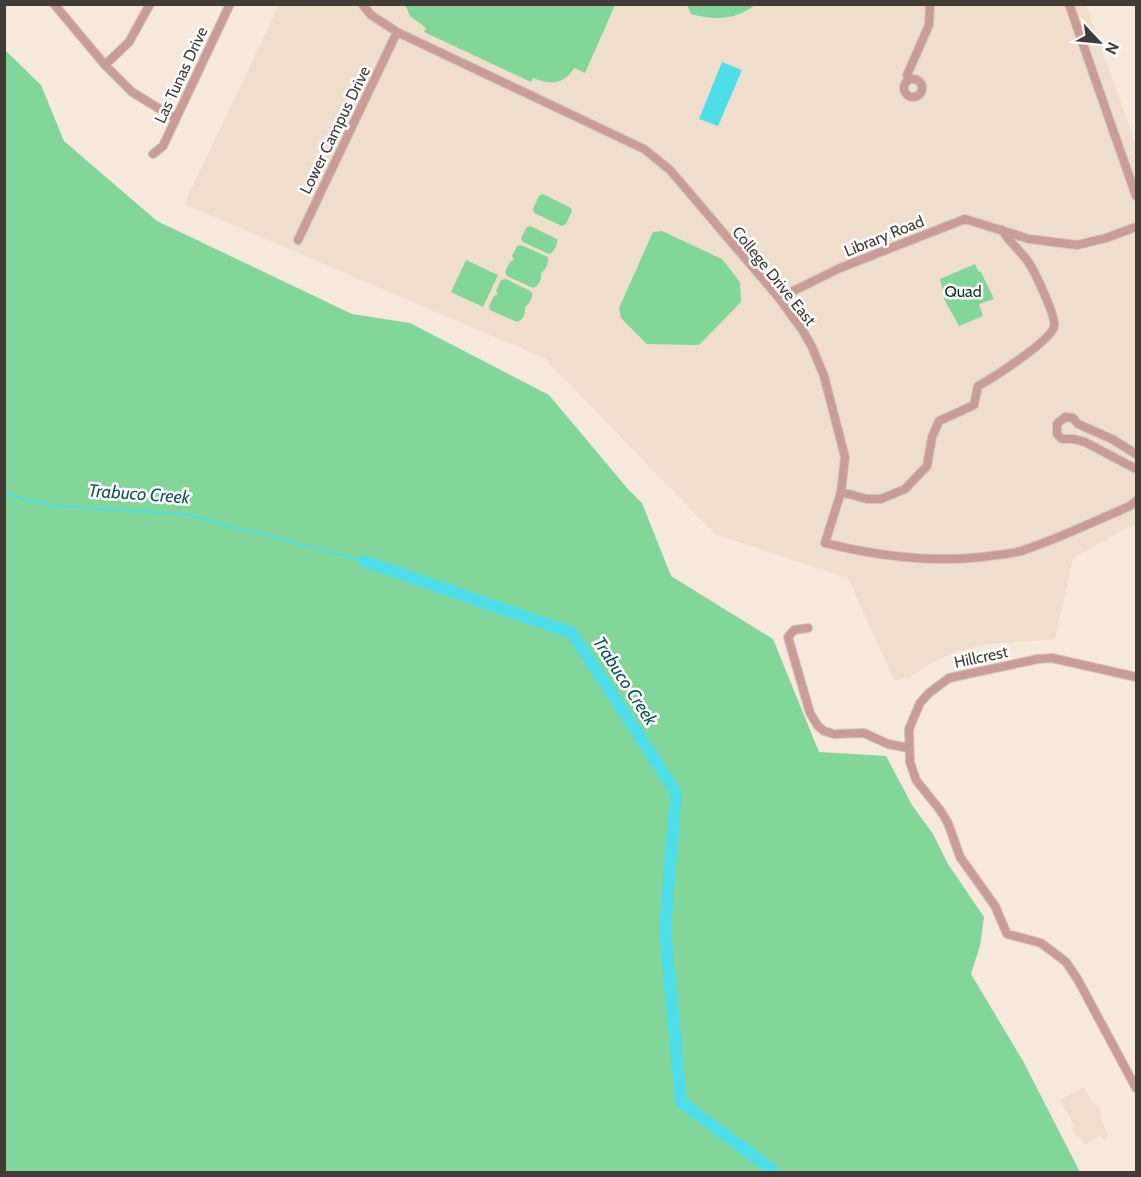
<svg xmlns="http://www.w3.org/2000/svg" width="1141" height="1177" font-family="Cabin,sans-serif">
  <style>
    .built { fill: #efdecb }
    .green { fill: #82d69a }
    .water { fill: #4ddee9 }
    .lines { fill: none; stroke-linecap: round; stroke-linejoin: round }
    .stream { stroke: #4ddee9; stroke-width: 2 }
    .river { stroke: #4ddee9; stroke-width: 12 }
    .minor-casing { stroke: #d2c6bb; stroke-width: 10 }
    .minor { stroke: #c99d95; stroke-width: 8 }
    .labels { text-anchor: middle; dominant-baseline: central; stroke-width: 5; stroke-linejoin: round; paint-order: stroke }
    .street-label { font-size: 16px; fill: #413c37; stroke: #fff }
    .park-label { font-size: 16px; fill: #0e321a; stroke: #fff }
    .water-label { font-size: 18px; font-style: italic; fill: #165458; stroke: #fff }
  </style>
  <rect width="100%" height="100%" fill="#f6e9dc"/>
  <path class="built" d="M279,5h808v3l49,137v378l-63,35 -18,81 -66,5 -31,7 -25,11 -24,16 -15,2 -46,-102 -133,-44 -171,-176 -360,-154z
    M1084,1087l8,15 8,4 1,7 -1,4 8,19 -5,4 -3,-4 -16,9 -5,-9 -3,1 -5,-9 3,-2 -14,-26z"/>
  <path class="green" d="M405,5v-1l210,1 -30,68 -11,-5c-10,17 -24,17 -41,10l-2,4 -107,-50 2,-4 -16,-12z
    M687,5v-1l68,1c-21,16 -40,15 -64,9z
    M5,50l36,35 23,56 93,80 195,93 58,9 139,72 78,93 15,15 29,73 102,63 46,113 67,4 26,49 21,29 15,30 36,53 -4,29 -9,28 52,87 57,111h-1075z
    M543,194l28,14 1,3 -6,13 -4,2 -28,-13 -1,-4 6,-13z
    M530,226l27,13c1,6 -3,13 -8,15l-26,-12 -2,-4 5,-10z
    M662,231l60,28 18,23 1,20 -42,43 -52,-1 -26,-26 -2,-10 34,-76z
    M521,245l27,12c1,6 -2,13 -7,16 1,6 -2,13 -8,15l-26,-12 -2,-4 5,-10 4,-2 -2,-4 5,-10z
    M466,260l32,15 -15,32 -32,-15z
    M975,264l3,7 3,1 13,27 -15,5 4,12 -24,10 -14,-25 -5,-22z
    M506,279l26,13c1,5 -2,12 -7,15 1,6 -2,13 -8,15l-27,-12 -1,-4 5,-10 4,-2 -2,-3 5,-11z"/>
  <path class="water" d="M722,62l20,8 -24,56 -19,-7z"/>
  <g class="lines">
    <path class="stream" d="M4,492l17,7 34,7 129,8 180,47"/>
    <path class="river" d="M364,561l208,72 104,159 -11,137 16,173 94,70"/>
    <defs>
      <path id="minor" d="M54,4l51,61 27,27 44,27
        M362,4l9,11 26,17 247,117 26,21 109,128 24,33 9,16 12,29 21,81 -4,35 -16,51c56,14 115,21 172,12 9,-1 19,-2 27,-5 36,-12 71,-29 106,-44l6,-5
        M1069,4l67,192
        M105,65l24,-23 21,-38
        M904 88a9 9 0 1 1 18 0a9 9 0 1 1-18 0Z
        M909,80l-2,-5 22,-50 1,-21
        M153,154l10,-8 67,-142
        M298,240l99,-208
        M779,298l61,-30 125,-49 64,20 48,6 29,-7 30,-11
        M1136,454l-24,-15 -34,-15 -5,-6 -8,-1 -8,7v10l5,5h11l12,3 51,27
        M841,492l26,7h14l24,-10 22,-23 5,-29 7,-16 35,-16 4,-19c15,-8 71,-44 76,-59 3,-9 -21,-60 -28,-68 -8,-10 -17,-18 -24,-29
        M808,628l-14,2 -6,7 22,76 8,13 6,5 10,3 30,-1 24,11 20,4
        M1136,677l-84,-19 -14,1 -89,19 -20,15 -9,10 -11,26 1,33 6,18 24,30 8,13 12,34 35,49 12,28 34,9 25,19 12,18 58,108"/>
    </defs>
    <use href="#minor" class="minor-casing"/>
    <use href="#minor" class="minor"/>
  </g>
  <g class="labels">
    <g class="street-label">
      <text transform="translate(181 75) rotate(-65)">Las Tunas Drive</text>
      <text transform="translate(335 130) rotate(-64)">Lower Campus Drive</text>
      <text transform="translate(884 236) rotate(-22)">Library Road</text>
      <text transform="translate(774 276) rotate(51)">College Drive East</text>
      <text transform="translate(981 657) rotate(-12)">Hillcrest</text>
    </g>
    <g class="park-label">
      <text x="963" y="291">Quad</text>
    </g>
    <g class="water-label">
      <text transform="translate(139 494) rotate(4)">Trabuco Creek</text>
      <text transform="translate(625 681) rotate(57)">Trabuco Creek</text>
    </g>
  </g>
  <rect width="1141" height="1177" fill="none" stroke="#413c37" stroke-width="12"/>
  <g transform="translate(1099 42) rotate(116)" stroke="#ffffff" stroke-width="4.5" paint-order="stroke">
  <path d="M0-4.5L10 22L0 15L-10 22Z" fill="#413c37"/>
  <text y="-9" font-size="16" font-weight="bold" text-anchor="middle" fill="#413c37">N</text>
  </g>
</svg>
